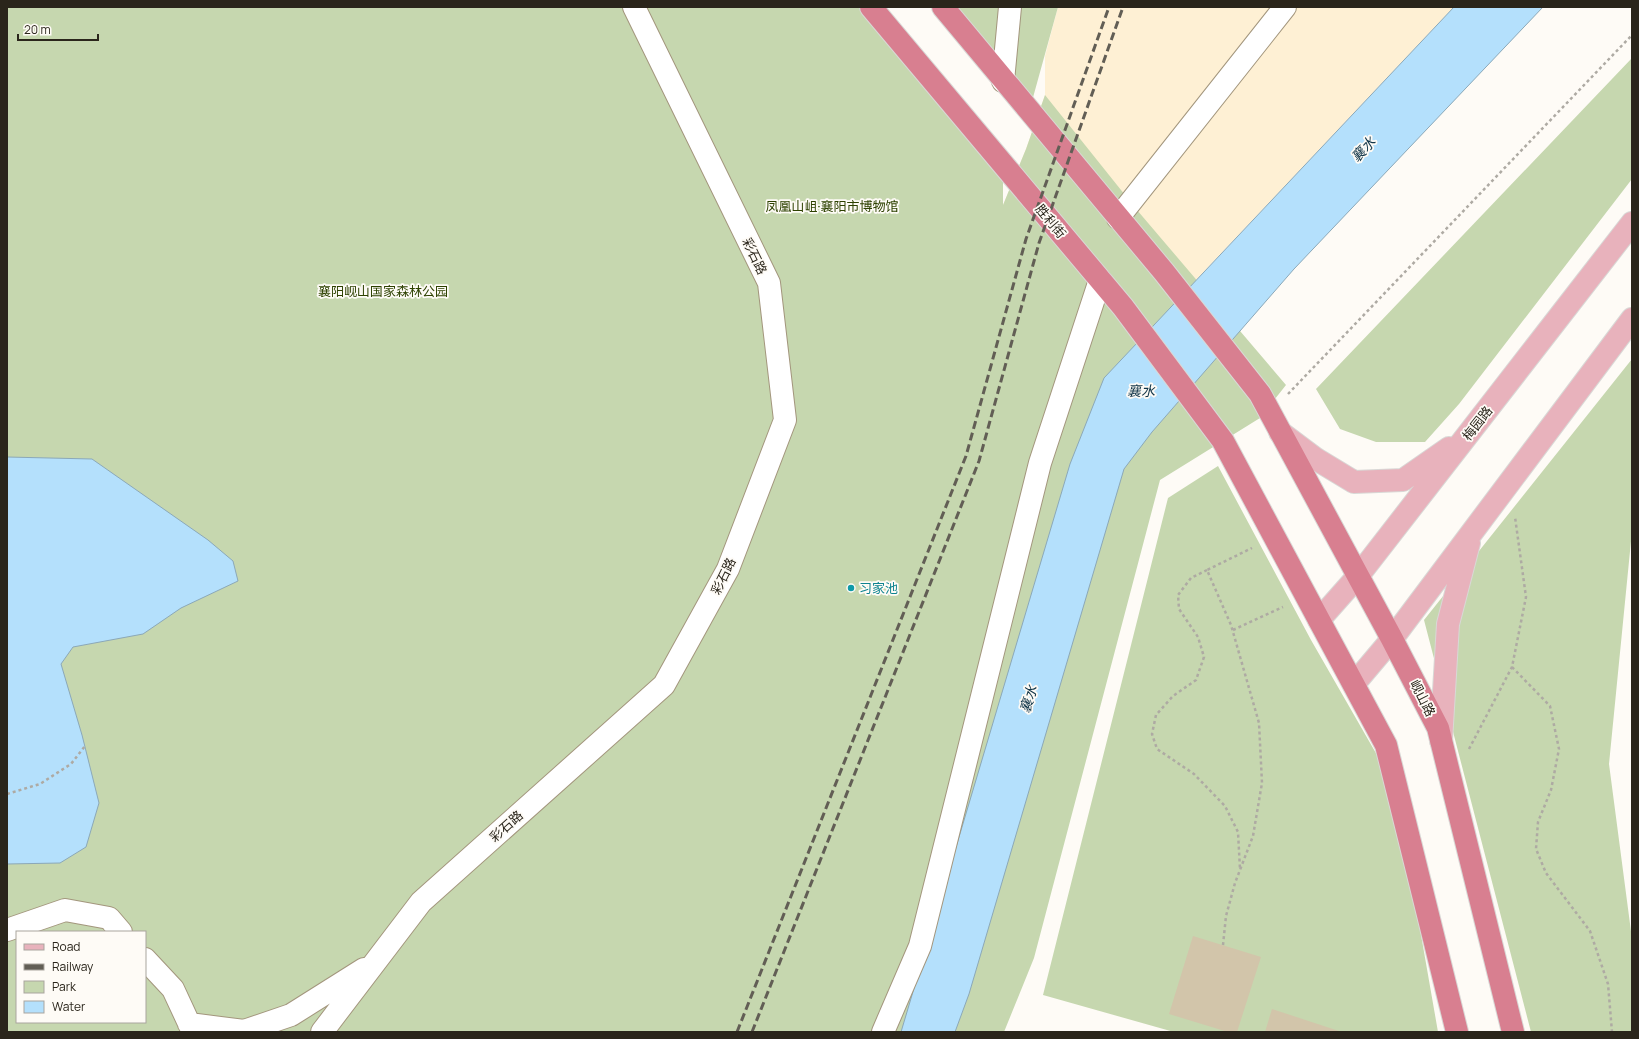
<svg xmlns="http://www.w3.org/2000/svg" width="1639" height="1039" font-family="Manrope,'Noto Sans SC',sans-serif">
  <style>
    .built { fill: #fef0d4 }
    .green { fill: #c6d7af; fill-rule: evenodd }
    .water { fill: #b4e0fc; stroke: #8ba8b8 }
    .building { fill: #d2c5aa }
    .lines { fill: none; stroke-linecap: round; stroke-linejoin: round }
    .minor-casing { stroke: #a3967d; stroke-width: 24 }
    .major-casing { stroke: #d9d8d6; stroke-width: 24 }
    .highway-casing { stroke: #d9d8d6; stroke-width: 24 }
    .path { stroke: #aeaaa3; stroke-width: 2.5; stroke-dasharray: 3 3; stroke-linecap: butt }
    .minor { stroke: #fff; stroke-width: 22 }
    .major { stroke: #e8b2bc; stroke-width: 22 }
    .highway { stroke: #d87f90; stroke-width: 22 }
    .rail { stroke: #625e55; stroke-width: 3; stroke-dasharray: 8 4; stroke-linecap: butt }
    .culture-dot { fill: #0f9aa8; stroke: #fefbf6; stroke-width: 1.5 }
    .labels { text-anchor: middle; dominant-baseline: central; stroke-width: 3.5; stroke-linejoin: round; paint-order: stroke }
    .park-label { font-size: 13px; fill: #2d4100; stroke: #fefbf6 }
    .street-label { font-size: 13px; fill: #2a251b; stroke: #fefbf6 }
    .culture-label { font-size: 13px; fill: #0d838f; stroke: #fefbf6; text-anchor: start }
    .water-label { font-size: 14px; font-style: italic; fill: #123649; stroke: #fefbf6 }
  </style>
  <rect width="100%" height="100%" fill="#fefbf6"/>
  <path class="built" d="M1058,7h396l-258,273 -287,156 117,-287 19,-54v-39z"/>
  <path class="green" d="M7,7h864l132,157v41l23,-56 19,-54 92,115 149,175 -26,33 -100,62 -126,478 -30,74h-997zM17,932h128v90h-128z
    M943,7h115l-29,105z
    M1632,58v121l-173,225 -34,38h-49l-36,-13 -24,-40z
    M1632,359v172l-23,233 23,175v93h-101l-107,-412z
    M1218,466l93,174 66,115 43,174 18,103h-264l-131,-37 125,-497z"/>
  <path class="water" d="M1454,7h89l-249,262 -142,163 -28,37 -155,525 -14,38h-54l169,-568 34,-86z
    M7,457l85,2 116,81 25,21 5,20 -57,27 -38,26 -70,13 -12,17 21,71 17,68 -13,44 -26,16 -53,1z"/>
  <path class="building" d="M1193,936l68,21 -24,75h-9l-59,-18z
    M1272,1009l70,23h-77z"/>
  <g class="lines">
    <defs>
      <path id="minor" d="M1003,81l7,-74
        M1118,218l167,-211
        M7,930l58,-20 44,8 12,14
        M145,959l28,30 20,43
        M189,1024l55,7 47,-16 73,-46
        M322,1032l99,-130 243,-217 64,-116 57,-149 -16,-137 -135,-276
        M883,1032l37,-86 120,-483 60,-183"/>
      <path id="major" d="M1280,432l36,27 38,23 49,-2 46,-32
        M1319,620l39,-44 274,-353
        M1354,684l38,-45 240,-320
        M1441,741l7,-117 21,-81"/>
      <path id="highway" d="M871,7l252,300 100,134 163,304 71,287
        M943,7l221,265 96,122 132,245 46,89 75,304"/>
    </defs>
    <use href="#minor" class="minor-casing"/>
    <use href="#major" class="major-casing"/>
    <use href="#highway" class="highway-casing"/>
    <path class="path" d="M1288,394l344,-359
      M1207,570l-16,8 -13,17 1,14 19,28 6,20 -8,23 -23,16 -17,19 -4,19 5,15 37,25 31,32 13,26 2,37
      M1233,630l50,-23
      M1512,667l38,39 9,43 -8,41 -13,32 -2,27 10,24 44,58 18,53 4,48
      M1469,749l43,-82 14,-70 -11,-80
      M7,794l33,-10 31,-20 14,-18
      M1223,945l3,-29 9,-33 18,-47 9,-53 -3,-60 -28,-98 -24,-55 45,-22"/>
    <use href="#minor" class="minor"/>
    <use href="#major" class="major"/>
    <use href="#highway" class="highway"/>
    <path class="rail" d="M737,1032l229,-576 60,-217 83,-232
      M752,1032l227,-571 60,-218 84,-236"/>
  </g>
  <circle class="culture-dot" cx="851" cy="588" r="4"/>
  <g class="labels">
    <g class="park-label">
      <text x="832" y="206">凤凰山岨·襄阳市博物馆</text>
      <text x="383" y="291">襄阳岘山国家森林公园</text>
    </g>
    <g class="street-label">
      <text transform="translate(1051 221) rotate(50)">胜利街</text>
      <text transform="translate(755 256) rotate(64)">彩石路</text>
      <text transform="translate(1477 423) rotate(-52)">梅园路</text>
      <text transform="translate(723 576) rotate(-64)">彩石路</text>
      <text transform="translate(1423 698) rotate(63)">岘山路</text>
      <text transform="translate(506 826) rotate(-42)">彩石路</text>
    </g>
    <g class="culture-label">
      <text x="859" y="588">习家池</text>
    </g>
    <g class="water-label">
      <text transform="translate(1363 149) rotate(-47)">襄水</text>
      <text x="1141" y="390">襄水</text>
      <text transform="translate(1028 699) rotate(-73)">襄水</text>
    </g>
  </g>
  <rect width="1639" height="1039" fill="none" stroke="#2a251b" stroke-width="16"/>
  <rect x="16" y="931" width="130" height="92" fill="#fefbf6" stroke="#a9a59e"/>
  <rect x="24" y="944" width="20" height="6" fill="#e8b2bc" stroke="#a9a59e"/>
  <text x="52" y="951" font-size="12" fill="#2a251b">Road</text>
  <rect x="24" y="964" width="20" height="6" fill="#625e55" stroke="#a9a59e"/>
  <text x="52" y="971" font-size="12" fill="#2a251b">Railway</text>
  <rect x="24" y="981" width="20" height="12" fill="#c6d7af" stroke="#a9a59e"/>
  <text x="52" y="991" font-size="12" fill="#2a251b">Park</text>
  <rect x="24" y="1001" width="20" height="12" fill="#b4e0fc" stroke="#a9a59e"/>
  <text x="52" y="1011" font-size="12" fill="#2a251b">Water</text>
  <path d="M18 34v6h80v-6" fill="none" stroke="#2a251b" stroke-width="2"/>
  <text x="24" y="34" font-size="12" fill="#2a251b" stroke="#fefbf6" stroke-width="3" paint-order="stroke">20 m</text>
</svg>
